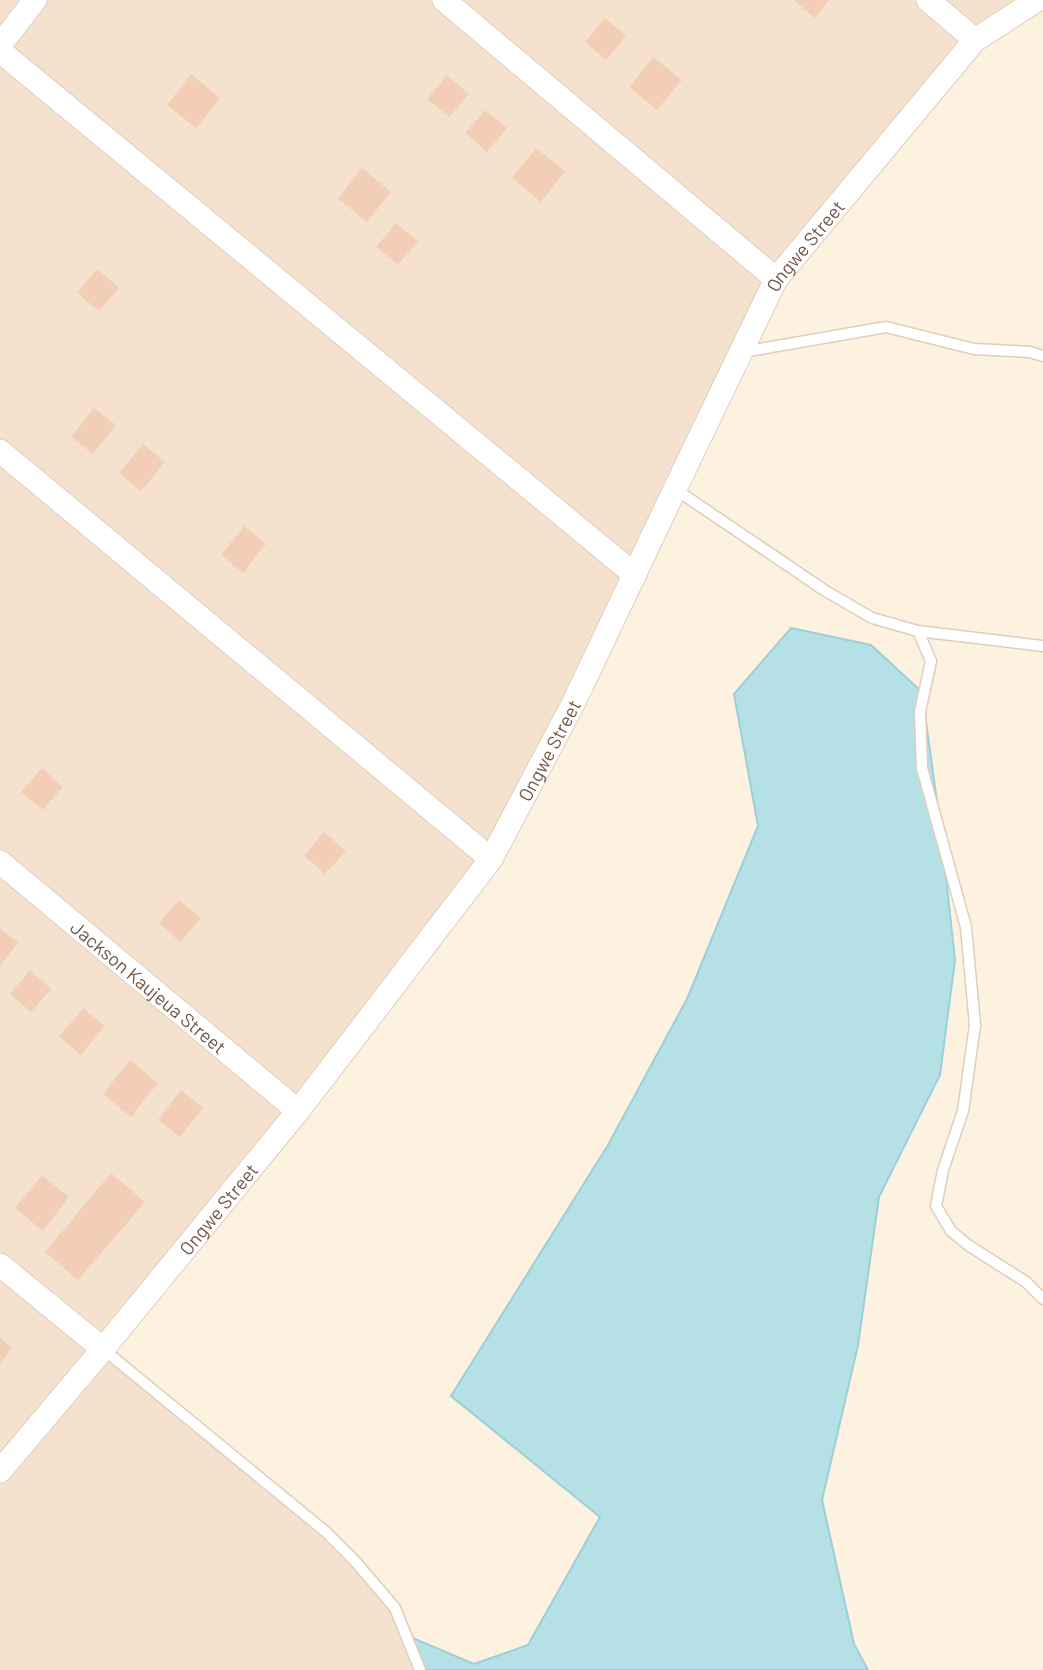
<svg xmlns="http://www.w3.org/2000/svg" width="1043" height="1670" font-family="Barlow,sans-serif">
  <style>
    .residential { fill: #f4e2cf }
    .water { fill: #b5e0e6; stroke: #9bd0d8; stroke-width: 2 }
    .building { fill: #f3ceb7 }
    .lines { fill: none; stroke-linecap: round; stroke-linejoin: round }
    .lane-casing { stroke: #e1cdbc; stroke-width: 13 }
    .street-casing { stroke: #e1cdbc; stroke-width: 25 }
    .lane { stroke: #fff; stroke-width: 10 }
    .street { stroke: #fff; stroke-width: 23 }
    .labels { text-anchor: middle; dominant-baseline: central; stroke-width: 6; stroke-linejoin: round; paint-order: stroke }
    .street-label { font-size: 19px; fill: #745647; stroke: #fff5e7 }
  </style>
  <rect width="100%" height="100%" fill="#fdf1e0"/>
  <path class="residential" d="M0,0h1036l-61,40 -199,239 -285,580 -388,490 223,183 69,76 25,62h-420z"/>
  <path class="water" d="M791,628l80,17 51,47 19,139 14,129 -15,115 -61,122 -21,148 -36,155 32,144 14,26h-448l-14,-35 68,29 54,-19 72,-128 -149,-121 157,-251 79,-146 71,-173 -24,-132z"/>
  <path class="building" d="M793,0h36l-14,18z
    M605,18l21,18 -20,24 -21,-18z
    M653,57l29,23 -25,30 -28,-23z
    M191,74l29,24 -24,30 -29,-23z
    M447,75l22,19 -20,23 -22,-18z
    M485,110l22,18 -20,24 -22,-19z
    M536,148l29,23 -24,31 -29,-24z
    M362,168l29,24 -24,30 -29,-23z
    M396,223l22,18 -20,24 -22,-18z
    M97,269l22,19 -20,23 -22,-18z
    M94,408l22,17 -23,29 -22,-17z
    M143,444l22,18 -24,29 -22,-18z
    M244,526l22,18 -23,29 -22,-18z
    M42,768l21,19 -20,23 -22,-18z
    M324,832l22,19 -21,23 -21,-18z
    M179,900l22,18 -21,24 -21,-19z
    M0,928l18,14 -18,24z
    M30,970l21,19 -20,23 -21,-18z
    M83,1008l22,18 -24,29 -22,-18z
    M130,1060l28,23 -27,34 -28,-23z
    M181,1090l22,18 -23,29 -22,-17z
    M111,1173l34,29 -67,78 -33,-28z
    M42,1175l27,22 -26,34 -28,-23z
    M0,1338l12,10 -12,15z"/>
  <g class="lines">
    <defs>
      <path id="lane" d="M743,352l143,-25 88,22 56,3 13,4
        M675,489l149,101 48,28 46,13 125,15
        M918,631l13,30 -11,51 2,56 44,159 9,98 -12,86 -20,59 -7,36 15,25 17,14 58,37 17,17
        M103,1349l223,183 29,29 40,47 25,62"/>
      <g id="street">
        <path d="M444,0l332,279"/>
        <path d="M928,0l47,40"/>
        <path d="M0,45l35,-45"/>
        <path d="M0,51l635,524"/>
        <path d="M0,451l491,408"/>
        <path id="s1" d="M0,862l298,249"/>
        <path d="M0,1265l103,84"/>
        <path id="s2" d="M0,1471l103,-122 195,-238 193,-252 83,-157 101,-213 101,-210 199,-239 62,-40"/>
      </g>
    </defs>
    <use href="#lane" class="lane-casing"/>
    <use href="#street" class="street-casing"/>
    <use href="#lane" class="lane"/>
    <use href="#street" class="street"/>
  </g>
  <g class="labels">
    <g class="street-label">
      <text stroke="none"><textPath href="#s2" startOffset="1475">Ongwe Street</textPath></text>
      <text stroke="none"><textPath href="#s2" startOffset="908">Ongwe Street</textPath></text>
      <text stroke="none"><textPath href="#s1" startOffset="194">Jackson Kaujeua Street</textPath></text>
      <text stroke="none"><textPath href="#s2" startOffset="341">Ongwe Street</textPath></text>
    </g>
  </g>
</svg>
